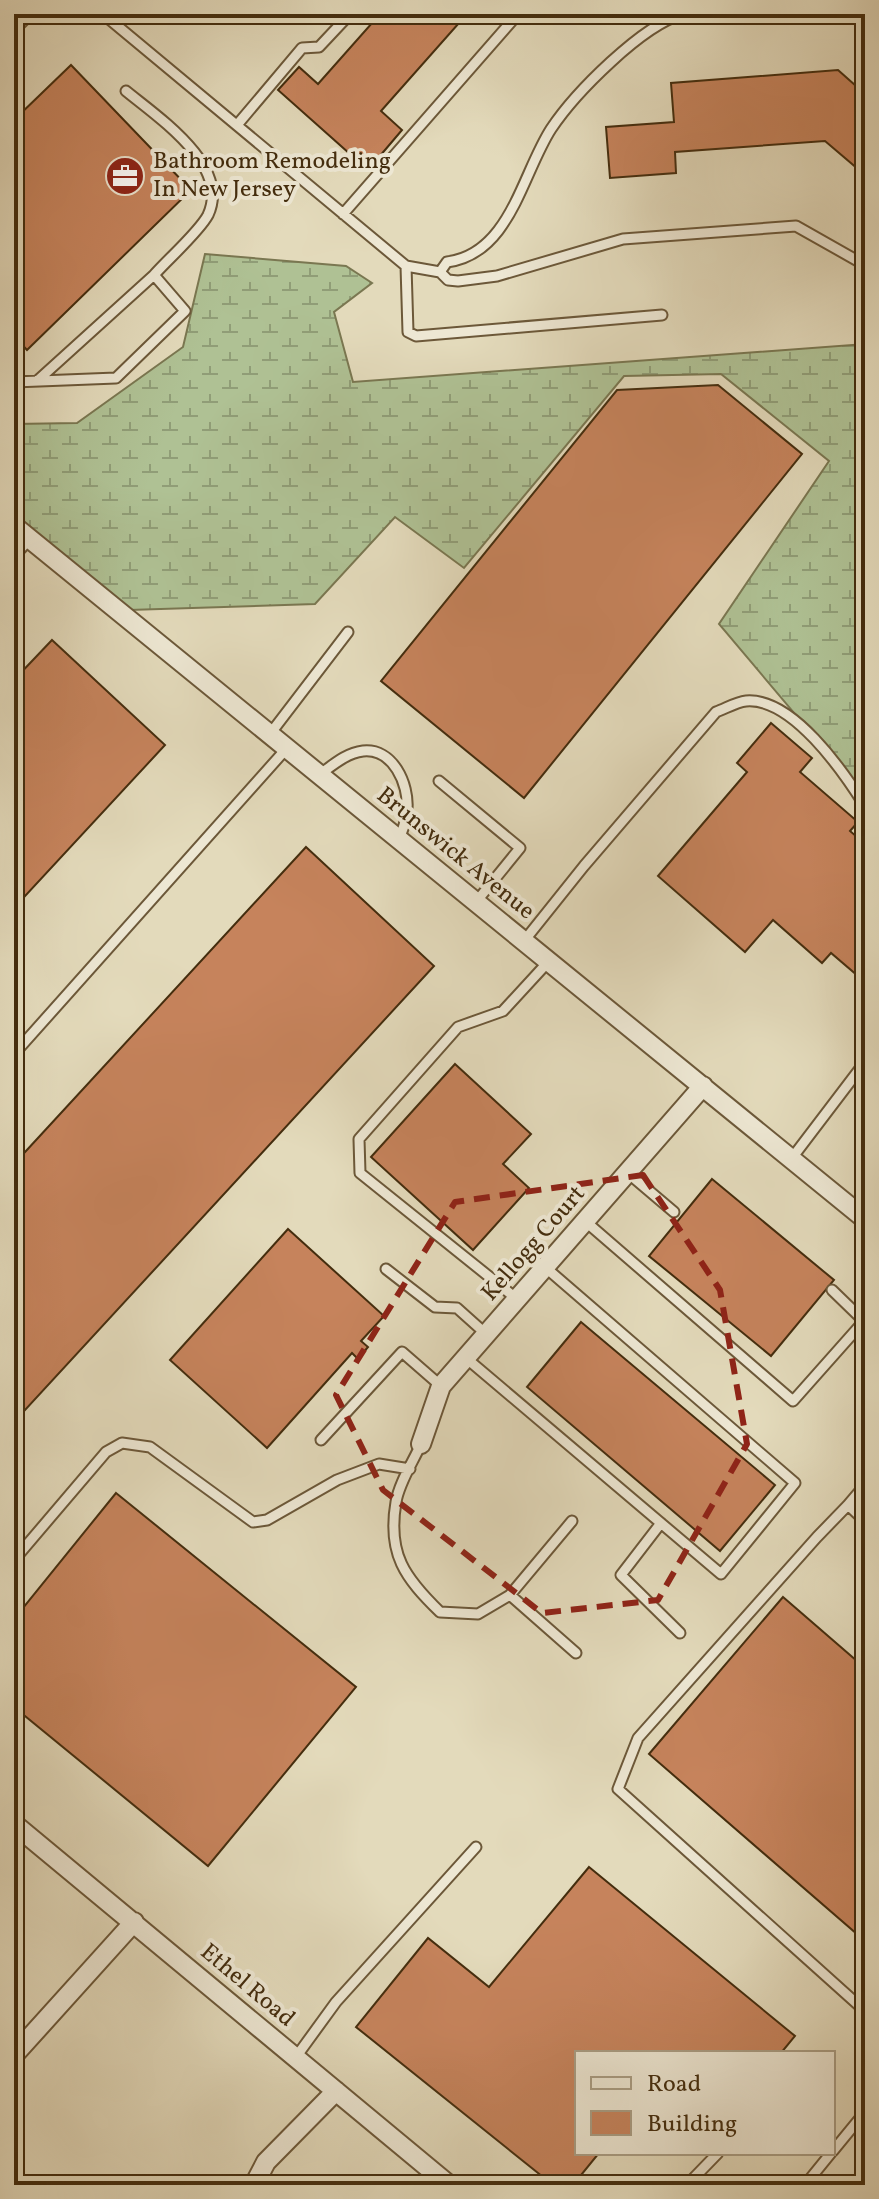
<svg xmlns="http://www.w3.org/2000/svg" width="879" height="2199" font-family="Vollkorn,serif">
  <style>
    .wetland { fill: url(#wetland-marsh); stroke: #7a7751; stroke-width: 2 }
    .building { fill: #c6835c; stroke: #442d0e; stroke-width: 2 }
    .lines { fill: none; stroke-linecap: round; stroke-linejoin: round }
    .service-casing { stroke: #6c5839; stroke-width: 13 }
    .minor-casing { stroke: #6c5839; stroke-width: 22 }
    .tertiary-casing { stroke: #6c5839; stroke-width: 26 }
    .service { stroke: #ede7d3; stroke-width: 9 }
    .minor { stroke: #ede7d3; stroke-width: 18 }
    .tertiary { stroke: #ede7d3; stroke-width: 22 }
    .marked { fill: none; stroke: #8f2418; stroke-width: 6; stroke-dasharray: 16 10; stroke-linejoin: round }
    .labels { text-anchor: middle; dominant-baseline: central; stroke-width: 8; stroke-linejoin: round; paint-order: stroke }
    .poi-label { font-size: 24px; fill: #442d0e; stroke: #ede7d3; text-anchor: start }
    .street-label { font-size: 24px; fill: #442d0e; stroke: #ede7d3 }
  </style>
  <defs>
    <pattern id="wetland-marsh" width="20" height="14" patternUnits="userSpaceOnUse" patternTransform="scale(2)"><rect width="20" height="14" fill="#afc194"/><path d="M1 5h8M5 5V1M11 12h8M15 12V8" fill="none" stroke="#909d77"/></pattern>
  </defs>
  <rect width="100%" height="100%" fill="#e3dabb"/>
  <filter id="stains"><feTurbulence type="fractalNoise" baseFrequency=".0025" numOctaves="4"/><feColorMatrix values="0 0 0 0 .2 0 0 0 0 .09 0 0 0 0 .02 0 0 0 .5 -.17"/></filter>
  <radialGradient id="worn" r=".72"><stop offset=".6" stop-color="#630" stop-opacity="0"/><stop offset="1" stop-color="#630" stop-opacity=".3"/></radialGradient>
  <path class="wetland" d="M205,254l141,12 26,17 -38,29 19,70 512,-38v453l-146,-173 110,-163 -108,-87 -97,2 -160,192 -69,-51 -80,87 -186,6 -115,-85v-101l63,-1 106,-76z"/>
  <path class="building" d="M380,14h87l-86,97 21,19 -34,40 -90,-80 21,-23 19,17z
    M71,65l120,125 -164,160 -13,-14v-216z
    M838,70l27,24v81l-40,-34 -150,11 1,21 -66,5 -4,-51 68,-5 -3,-39z
    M718,385l84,69 -278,344 -143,-117 236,-291z
    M52,640l113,105 -151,163v-228z
    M771,723l41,35 -12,14 58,50 -8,9 15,13v138l-34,-29 -9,10 -49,-43 -28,32 -87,-76 89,-104 -10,-9z
    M306,847l128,119 -420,456v-258z
    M455,1064l76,70 -28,30 26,24 -56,62 -102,-93z
    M712,1179l122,101 -63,76 -122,-100z
    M288,1229l96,87 -23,25 7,6 -10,12 -6,-6 -85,95 -97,-88z
    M581,1322l194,163 -55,66 -193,-164z
    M116,1493l240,194 -148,179 -194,-159v-88z
    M783,1597l82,71v273l-216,-187z
    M589,1867l206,169 -14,17h-204v100h22l-26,32h-20l-197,-158 72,-89 61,49z"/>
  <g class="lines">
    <defs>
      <path id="service" d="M103,14l303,252 2,66 8,4 246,-21
        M851,14l14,9
        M126,91c33,27 105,75 82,124 -9,17 -40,44 -54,60
        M237,125l65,-77 17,-1 31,-33
        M343,214l175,-200
        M406,266l34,6 8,8 10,1 39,-5 126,-37 173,-13 69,39
        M440,272l7,-10c63,-8 75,-88 104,-133 24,-36 91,-104 132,-115
        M14,382l102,-4 69,-67 -31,-36 -117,106
        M14,556l16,-17
        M270,734l78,-102
        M319,775c14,-10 27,-22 44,-24 30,-3 46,33 44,58 0,11 -4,20 -8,30
        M439,781l81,67 -44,54
        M524,941l60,-75 132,-154c9,-3 20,-10 30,-11 46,-4 97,70 119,105
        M14,1054l273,-306
        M792,1158l73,-96
        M628,1173l46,39
        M585,1221l208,180 71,-80
        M386,1269l49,38 22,1 29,26
        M832,1290l33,32
        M517,1299l-157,-126 -1,-34 99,-112 45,-16 46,-50
        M466,1358l255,216 74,-91 -250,-216
        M321,1440l81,-88 39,34
        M421,1444c-8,18 -22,39 -25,58 -9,52 9,76 44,110l38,2 32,-19 66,58
        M848,1505l17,-20
        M865,1521l-17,-16 -31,32 -179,201 -20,51 247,222
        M661,1523l-40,52 59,58
        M14,1560l92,-108 16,-9 28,4 103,75 14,-2 70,-40 42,-16 31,5
        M510,1595l62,-74
        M296,2057l40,-55 140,-155
        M833,2151l32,-39
        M609,2185h3
        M687,2185l31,-32
        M805,2185l26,-32"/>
      <path id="minor" d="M14,526l851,693
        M421,1444l20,-58 262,-300
        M14,1824l435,361
        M14,2055l120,-133
        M254,2185l12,-23 70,-71"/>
      <path id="tertiary" d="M14,21l7,-7"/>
    </defs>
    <use href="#service" class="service-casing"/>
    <use href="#minor" class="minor-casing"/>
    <use href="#tertiary" class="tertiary-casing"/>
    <use href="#service" class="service"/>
    <use href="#minor" class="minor"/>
    <use href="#tertiary" class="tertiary"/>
  </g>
  <path class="marked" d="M643,1175l77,115 27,154 -89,156 -116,13 -159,-123 -47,-95 119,-193z"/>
  <defs>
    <symbol id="office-disc" viewBox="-11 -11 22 22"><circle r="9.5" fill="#8f2418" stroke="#ede7d3"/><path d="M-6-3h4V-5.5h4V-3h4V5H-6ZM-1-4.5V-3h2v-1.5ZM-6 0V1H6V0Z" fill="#fff"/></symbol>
  </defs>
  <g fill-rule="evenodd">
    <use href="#office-disc" x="103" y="154" width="44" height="44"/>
  </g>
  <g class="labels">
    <g class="poi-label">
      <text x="153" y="162">Bathroom Remodeling<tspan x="153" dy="28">In New Jersey</tspan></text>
    </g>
    <g class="street-label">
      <text transform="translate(455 854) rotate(39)">Brunswick Avenue</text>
      <text transform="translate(534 1244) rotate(-49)">Kellogg Court</text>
      <text transform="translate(247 1986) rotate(40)">Ethel Road</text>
    </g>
  </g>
  <rect width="879" height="2199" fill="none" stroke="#e3dabb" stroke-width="48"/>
  <rect x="16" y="16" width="847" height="2167" fill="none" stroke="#442d0e" stroke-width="4"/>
  <rect x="24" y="24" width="831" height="2151" fill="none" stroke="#442d0e" stroke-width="2"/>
  <rect x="575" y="2051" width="260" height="104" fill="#ede7d3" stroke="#a99d84" stroke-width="2"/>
  <rect x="591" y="2077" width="40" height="12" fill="#ede7d3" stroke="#a99d84" stroke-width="2"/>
  <text x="647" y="2091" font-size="24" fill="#442d0e">Road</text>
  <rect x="591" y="2111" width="40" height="24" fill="#c6835c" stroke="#a99d84" stroke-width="2"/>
  <text x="647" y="2131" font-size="24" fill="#442d0e">Building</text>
  <rect width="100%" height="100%" filter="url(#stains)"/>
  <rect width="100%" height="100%" fill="url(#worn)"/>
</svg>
